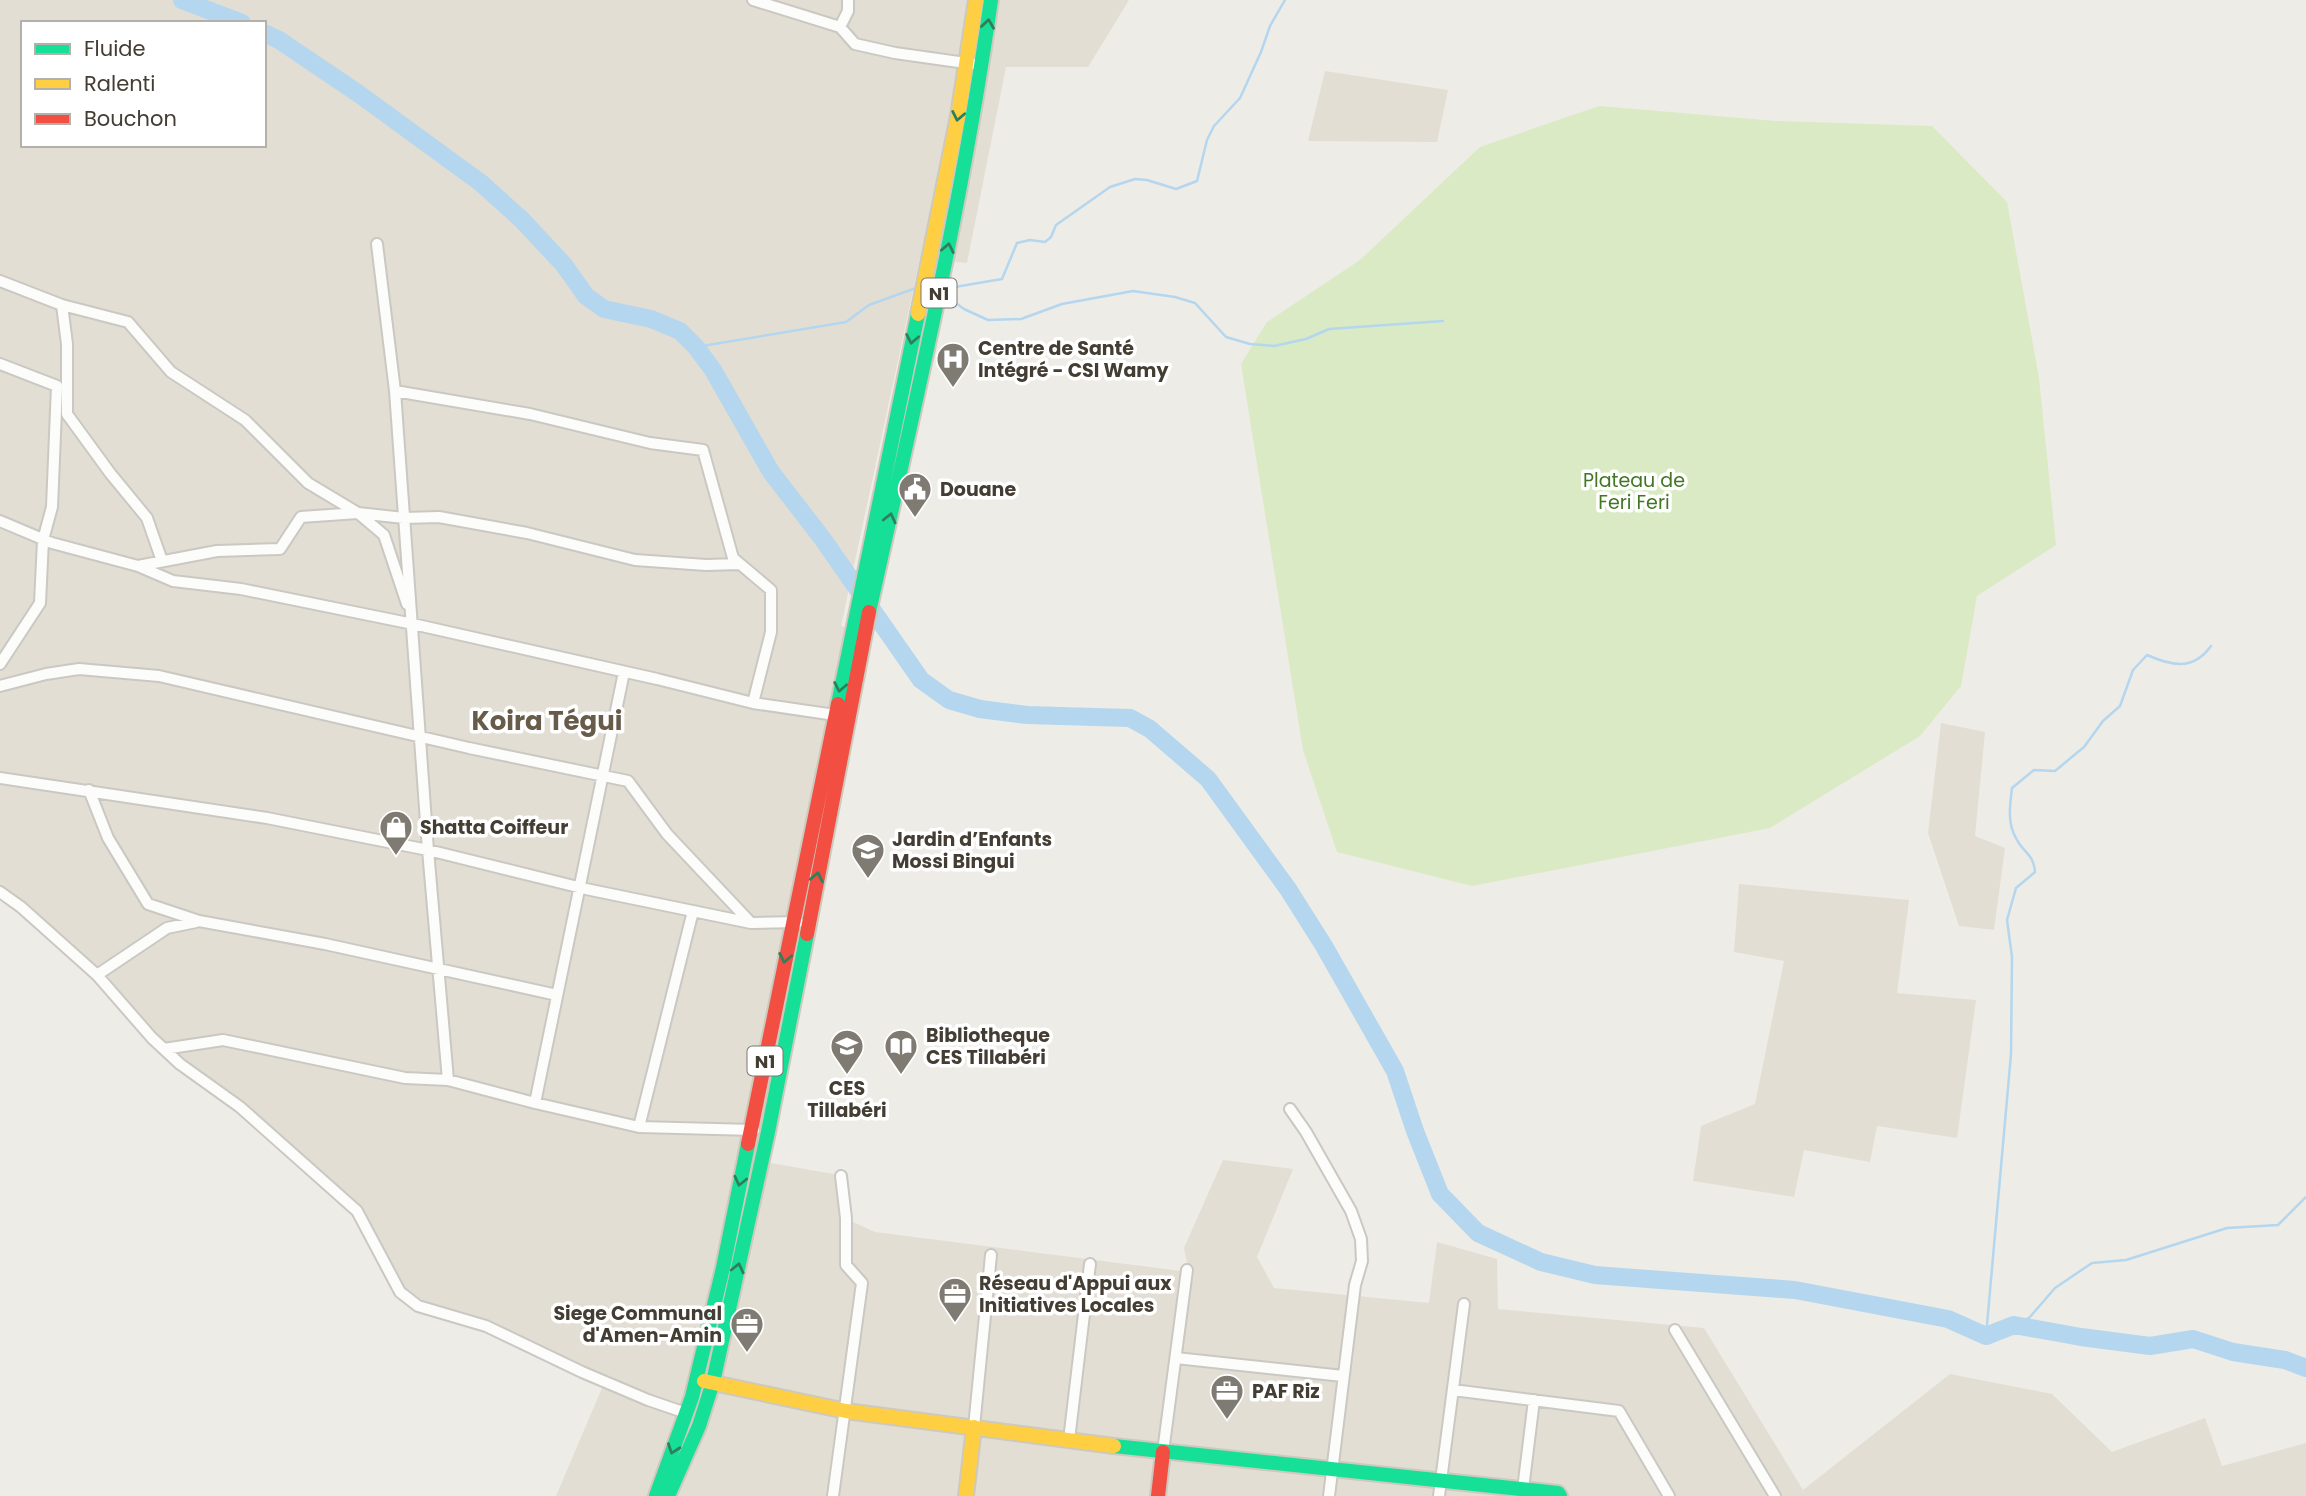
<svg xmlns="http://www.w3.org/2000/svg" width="2306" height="1496" font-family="Poppins,sans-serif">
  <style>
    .residential { fill: #e3ded3; fill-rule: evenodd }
    .green { fill: #daeac4 }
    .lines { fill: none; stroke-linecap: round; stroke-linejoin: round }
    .stream { stroke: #b4d6ee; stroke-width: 2.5 }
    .river { stroke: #b4d6ee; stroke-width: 18 }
    .street-casing { stroke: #cac8c2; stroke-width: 14 }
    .fast-casing { stroke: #cdc9bd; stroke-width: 18 }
    .slow-casing { stroke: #cdc9bd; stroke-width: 18 }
    .jam-casing { stroke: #cdc9bd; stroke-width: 18 }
    .street { stroke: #fcfcfb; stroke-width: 10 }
    .fast { stroke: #16e098; stroke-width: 14 }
    .slow { stroke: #ffcf43; stroke-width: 14 }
    .jam { stroke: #f24e42; stroke-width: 14 }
    .oneway { stroke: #317e5b }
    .labels { text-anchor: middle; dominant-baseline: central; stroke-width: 7; stroke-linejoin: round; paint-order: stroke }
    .shield { fill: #fff; stroke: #7b7770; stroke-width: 2 }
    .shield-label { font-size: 18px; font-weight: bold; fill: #433d33 }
    .poi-label { font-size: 19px; font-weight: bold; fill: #433d33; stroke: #fff; text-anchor: start }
    .park-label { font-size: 19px; fill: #427625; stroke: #fff }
    .district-label { font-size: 26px; font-weight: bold; fill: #675b49; stroke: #fff }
  </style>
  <rect width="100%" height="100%" fill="#eeece6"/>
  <path class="residential" d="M0,0h1129l-41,67h-82l-39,196 -47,-5 -79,368 21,5 -104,520 -54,239 -39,106h-109l49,-115 -119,-57 -68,-20 -16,-13 -42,-80 -179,-149 -47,-48 -134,-124zM23,23h241v122h-241z
    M1325,71l123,19 -11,52 -129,-1z
    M1941,723l44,9 -10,104 30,12 -11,82 -35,-4 -31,-93z
    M1739,884l170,16 -12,93 79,7 -19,138 -80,-12 -7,36 -66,-12 -10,47 -101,-16 8,-55 54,-22 29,-143 -50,-9z
    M1223,1160l70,9 -36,88 17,31 155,15 8,-61 60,17 1,50 206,19 99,162 147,-116 102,20 60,58 93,-34 17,48 84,-23v53h-1636l30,-82 59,-253 80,14 5,43 31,14 314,40 -5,-24z"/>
  <path class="green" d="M1599,106l177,15 156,5 75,76 32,176 17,167 -79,51 -16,90 -41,50 -150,92 -298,58 -135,-34 -34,-102 -62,-386 26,-42 93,-62 120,-113z"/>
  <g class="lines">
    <path class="stream" d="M949,288l53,-9 15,-36 13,-3 15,2 6,-5 5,-12 54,-38 25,-8 12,1 29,9 21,-8 10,-41 7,-14 26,-28 21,-46 9,-26 15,-26
      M946,296l18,13 24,11 33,-1 41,-15 71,-13 42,6 20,6 31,34 24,7 24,2 32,-7 23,-10 114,-8
      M696,347l150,-25 23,-17 47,-17
      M2014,1325l15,-7 26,-30 37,-25 34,-3 101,-32 51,-3 28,-28
      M1986,1336l25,-282 1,-97 -5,-37 9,-32 19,-16c-1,-18 -12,-19 -19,-34 -9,-15 -6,-33 -4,-50l22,-18 21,1 29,-24 19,-26 17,-15 13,-36 14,-15c25,11 46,16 64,-9"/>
    <path class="river" d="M182,0l60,23
      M264,33l15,7 80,54 122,89 41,37 42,45 22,31 18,13 47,10 29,12 16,16 17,23 58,102 51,66 99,142 28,20 31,9 47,6 103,3 20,11 58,50 80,110 36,57 71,125 20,60 25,63 38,39 63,29 54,13 200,15 153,29 38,17 28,-11 67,12 69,9 43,-7 40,13 52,8 21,8"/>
    <defs>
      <path id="street" d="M753,0l87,27 15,17 40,9 78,11
        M840,27l8,-16v-11
        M377,244l18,147 33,459 20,230
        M0,281l62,24 66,17 43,50 74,48 63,63 50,30 26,22 23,69
        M62,305l5,39v70l43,59 37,45 15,43
        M0,364l57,22 -5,121 -9,33 -3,63 -40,61
        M395,391l135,23 120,29 53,7 30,108 38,32v42l-18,71
        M0,521l52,22 86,23 79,-15 63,-2 21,-32 57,-4 46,5 35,-1 88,16 108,27 71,5 34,-1
        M138,566l35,15 68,8 172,35 244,55 96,24 82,12
        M0,686l46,-12 33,-5 80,7 310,72 159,33 39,53 84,89
        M0,778l267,40 161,32 158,39 165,34 47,-1
        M89,790l19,48 40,66 51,17 126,23 232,51
        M0,892l21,15 76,68 55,63 28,26 60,43 117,104 43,81 18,14 68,20 96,46 66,28 38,13
        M97,975l70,-47 29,-6
        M164,1049l59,-9 182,38 43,2 87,23 104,24 115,3
        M535,1103l89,-431
        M1290,1109l16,23 45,79 10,28 1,22 -7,24 -26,211
        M639,1127l54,-216
        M1675,1330l100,166
        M1176,1358l167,18
        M1453,1390l166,21 50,85
        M974,1427l17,-172
        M1069,1440l21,-176
        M1163,1452l24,-182
        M1523,1489l11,-89
        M833,1496l29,-213 -16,-18v-47l-5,-42
        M1439,1496l25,-192"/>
      <path id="fast" d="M869,612c45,-204 93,-406 122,-612
        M838,704l80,-390
        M1114,1446l444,47 2,3
        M656,1496l36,-99 31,-129 25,-124
        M668,1496l31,-70 14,-44 55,-250 39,-198"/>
      <path id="slow" d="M918,314l40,-198 18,-116
        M704,1381l142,30 268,35
        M966,1496l8,-69"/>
      <path id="jam" d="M807,934l62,-322
        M748,1144l90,-440
        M1158,1496l5,-44"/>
    </defs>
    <use href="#street" class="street-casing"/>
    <use href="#fast" class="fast-casing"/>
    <use href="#slow" class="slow-casing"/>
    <use href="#jam" class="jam-casing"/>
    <use href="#street" class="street"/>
    <use href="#fast" class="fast"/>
    <use href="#slow" class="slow"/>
    <use href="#jam" class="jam"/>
  </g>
  <defs><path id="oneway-chevron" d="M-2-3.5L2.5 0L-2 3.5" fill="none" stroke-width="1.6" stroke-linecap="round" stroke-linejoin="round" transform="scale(1.75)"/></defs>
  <g class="oneway">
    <use href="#oneway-chevron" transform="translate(988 24) rotate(-82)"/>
    <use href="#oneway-chevron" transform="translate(958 116) rotate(101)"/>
    <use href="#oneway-chevron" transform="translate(948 248) rotate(-79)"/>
    <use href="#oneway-chevron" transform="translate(912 339) rotate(101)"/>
    <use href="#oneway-chevron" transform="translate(890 518) rotate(-77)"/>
    <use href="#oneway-chevron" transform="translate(840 687) rotate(101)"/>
    <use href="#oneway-chevron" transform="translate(817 877) rotate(-79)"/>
    <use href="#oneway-chevron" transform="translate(785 958) rotate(101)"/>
    <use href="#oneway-chevron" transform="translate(740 1181) rotate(103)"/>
    <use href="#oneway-chevron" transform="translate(738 1268) rotate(-77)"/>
    <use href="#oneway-chevron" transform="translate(673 1449) rotate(110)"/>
  </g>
  <defs>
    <symbol id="hospital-pin" viewBox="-11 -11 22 30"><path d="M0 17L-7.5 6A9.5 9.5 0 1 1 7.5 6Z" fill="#7f7a72" stroke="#fff"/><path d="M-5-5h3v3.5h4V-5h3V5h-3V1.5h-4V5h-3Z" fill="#fff"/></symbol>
    <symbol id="civic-pin" viewBox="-11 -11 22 30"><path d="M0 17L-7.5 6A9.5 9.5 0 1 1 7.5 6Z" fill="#7f7a72" stroke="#fff"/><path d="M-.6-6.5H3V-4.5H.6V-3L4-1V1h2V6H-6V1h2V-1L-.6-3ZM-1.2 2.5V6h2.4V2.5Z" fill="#fff"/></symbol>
    <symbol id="shop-pin" viewBox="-11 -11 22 30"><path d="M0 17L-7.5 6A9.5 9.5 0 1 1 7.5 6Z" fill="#7f7a72" stroke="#fff"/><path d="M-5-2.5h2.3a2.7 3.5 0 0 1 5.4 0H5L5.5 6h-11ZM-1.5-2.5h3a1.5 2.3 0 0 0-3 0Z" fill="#fff"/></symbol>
    <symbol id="school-pin" viewBox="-11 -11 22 30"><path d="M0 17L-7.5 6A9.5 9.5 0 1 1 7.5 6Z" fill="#7f7a72" stroke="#fff"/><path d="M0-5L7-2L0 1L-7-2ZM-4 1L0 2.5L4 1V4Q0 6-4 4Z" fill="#fff"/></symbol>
    <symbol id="library-pin" viewBox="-11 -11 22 30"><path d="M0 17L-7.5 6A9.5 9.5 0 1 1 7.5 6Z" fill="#7f7a72" stroke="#fff"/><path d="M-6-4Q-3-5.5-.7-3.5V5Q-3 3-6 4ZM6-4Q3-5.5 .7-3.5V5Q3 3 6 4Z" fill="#fff"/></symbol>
    <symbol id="office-pin" viewBox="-11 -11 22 30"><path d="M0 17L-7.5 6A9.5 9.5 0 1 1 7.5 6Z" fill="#7f7a72" stroke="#fff"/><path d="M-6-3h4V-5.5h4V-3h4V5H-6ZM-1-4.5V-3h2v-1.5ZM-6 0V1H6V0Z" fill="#fff"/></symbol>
  </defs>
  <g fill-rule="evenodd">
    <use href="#hospital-pin" x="934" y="340" width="38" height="52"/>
    <use href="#civic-pin" x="896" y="470" width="38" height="52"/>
    <use href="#shop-pin" x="377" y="808" width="38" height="52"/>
    <use href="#school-pin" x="849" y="831" width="38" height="52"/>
    <use href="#school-pin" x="828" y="1027" width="38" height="52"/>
    <use href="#library-pin" x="882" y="1027" width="38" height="52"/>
    <use href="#office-pin" x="936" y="1275" width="38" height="52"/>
    <use href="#office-pin" x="728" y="1305" width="38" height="52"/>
    <use href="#office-pin" x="1208" y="1372" width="38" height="52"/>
  </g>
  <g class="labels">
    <g class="shield">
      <rect x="921.5" y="278.5" width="35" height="29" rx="5"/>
      <rect x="747.5" y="1046.5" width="35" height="29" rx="5"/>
    </g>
    <g class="shield-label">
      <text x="939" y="293">N1</text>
      <text x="765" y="1061">N1</text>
    </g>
    <g class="poi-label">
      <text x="978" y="348">Centre de Santé<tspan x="978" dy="22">Intégré - CSI Wamy</tspan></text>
      <text x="940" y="489">Douane</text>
      <text x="420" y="827">Shatta Coiffeur</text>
      <text x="892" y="839">Jardin d’Enfants<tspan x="892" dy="22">Mossi Bingui</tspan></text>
      <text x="926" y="1035">Bibliotheque<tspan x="926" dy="22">CES Tillabéri</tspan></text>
      <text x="847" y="1088" text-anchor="middle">CES<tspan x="847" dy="22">Tillabéri</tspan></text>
      <text x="979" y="1283">Réseau d'Appui aux<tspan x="979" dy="22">Initiatives Locales</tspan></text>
      <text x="722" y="1313" text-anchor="end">Siege Communal<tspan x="722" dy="22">d'Amen-Amin</tspan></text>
      <text x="1252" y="1391">PAF Riz</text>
    </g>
    <g class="park-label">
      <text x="1634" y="480">Plateau de<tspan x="1634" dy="22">Feri Feri</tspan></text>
    </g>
    <g class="district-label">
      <text x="547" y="721">Koira Tégui</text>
    </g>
  </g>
  <rect x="21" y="21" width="245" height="126" fill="#ffffff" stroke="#b4b1ad" stroke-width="2"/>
  <rect x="35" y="44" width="35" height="10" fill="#16e098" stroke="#b4b1ad" stroke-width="2"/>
  <text x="84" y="56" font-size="21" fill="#433d33">Fluide</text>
  <rect x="35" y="79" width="35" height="10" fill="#ffcf43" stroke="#b4b1ad" stroke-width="2"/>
  <text x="84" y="91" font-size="21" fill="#433d33">Ralenti</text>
  <rect x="35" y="114" width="35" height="10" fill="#f24e42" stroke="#b4b1ad" stroke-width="2"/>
  <text x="84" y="126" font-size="21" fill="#433d33">Bouchon</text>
</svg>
